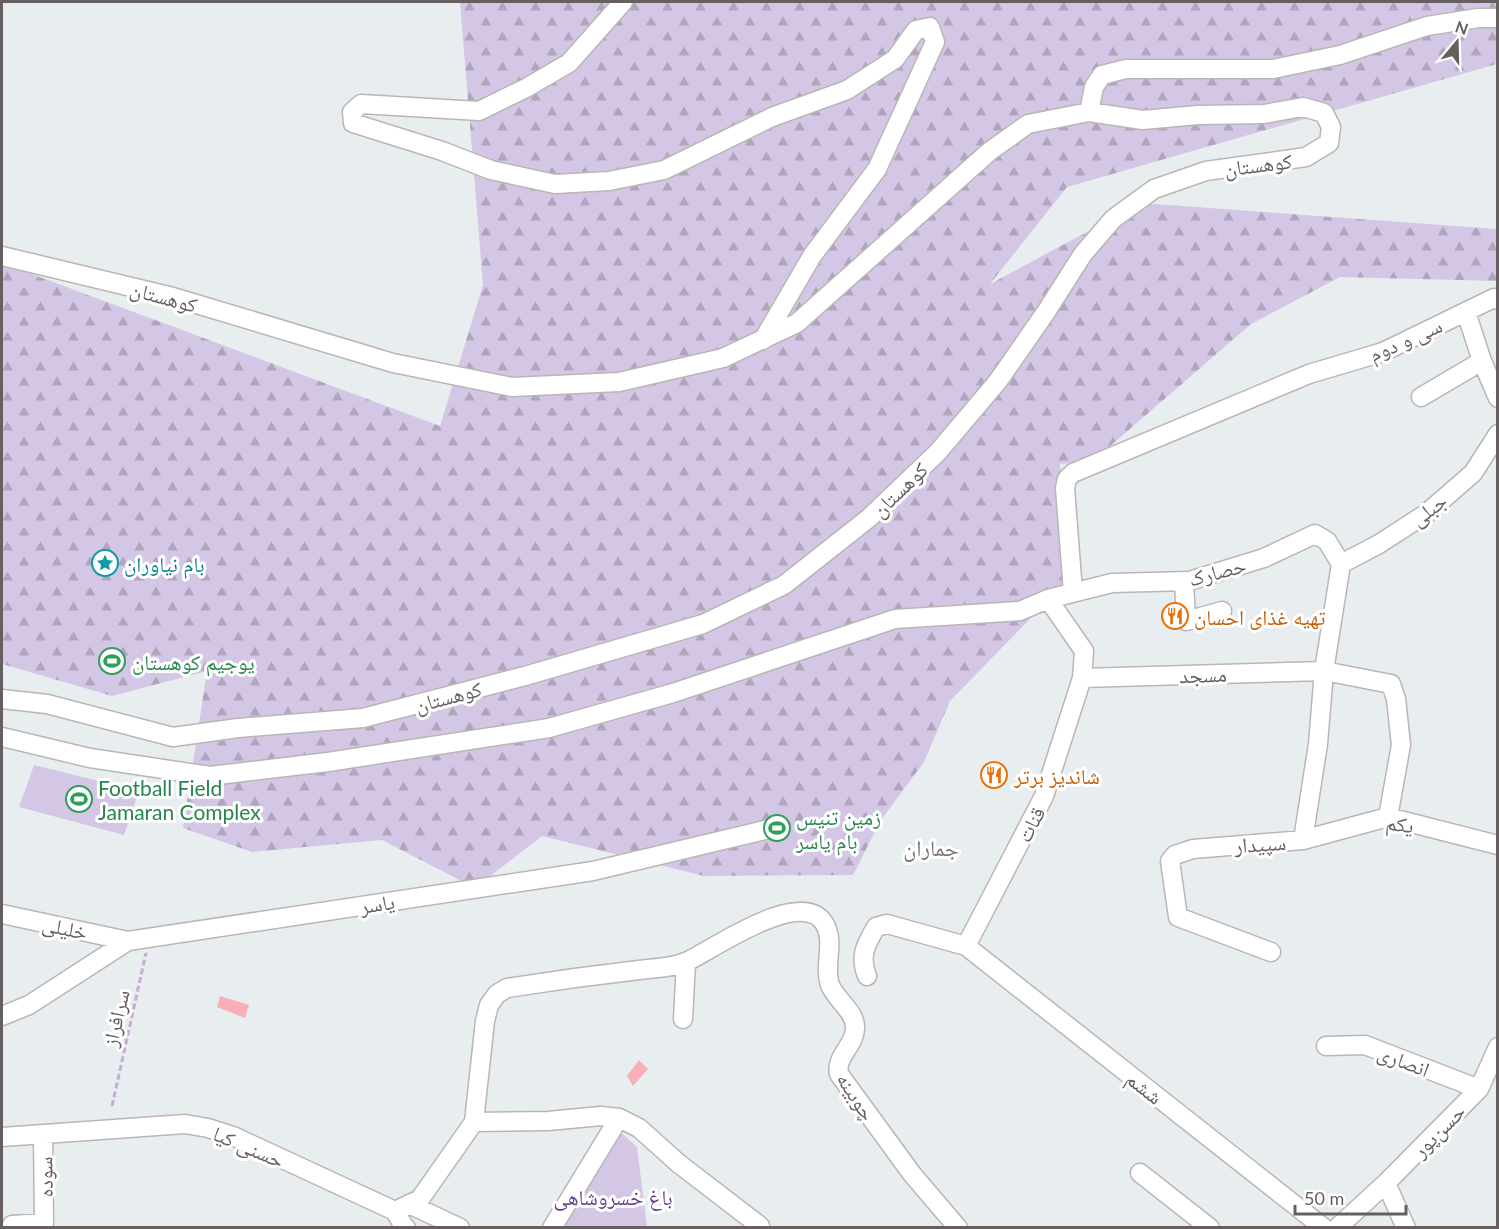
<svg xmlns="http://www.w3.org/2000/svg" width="1499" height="1229" font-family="Lato,'Noto Naskh Arabic',sans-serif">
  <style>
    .forest { fill: url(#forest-firs) }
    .garden { fill: #d4c7e5 }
    .water { fill: #f8afb8 }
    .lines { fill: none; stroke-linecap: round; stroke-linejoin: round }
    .minor-casing { stroke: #bbb5b5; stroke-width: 21 }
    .path { stroke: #c9abd6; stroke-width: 3; stroke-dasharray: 6 3; stroke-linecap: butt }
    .minor { stroke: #fff; stroke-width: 18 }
    .labels { text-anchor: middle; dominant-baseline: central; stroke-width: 6; stroke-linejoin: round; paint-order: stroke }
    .street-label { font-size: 21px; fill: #675f5f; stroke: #fff }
    .culture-label { font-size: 21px; fill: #0d838f; stroke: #fff; text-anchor: start }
    .food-label { font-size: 21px; fill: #c56008; stroke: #fff; text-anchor: start }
    .leisure-label { font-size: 21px; fill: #27864d; stroke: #fff; text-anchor: start }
    .park-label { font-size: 21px; fill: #623e87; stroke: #fff }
    .neighbourhood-label { font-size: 22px; fill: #797071; stroke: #fff }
  </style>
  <defs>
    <pattern id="forest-firs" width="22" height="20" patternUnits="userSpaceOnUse" patternTransform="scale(1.5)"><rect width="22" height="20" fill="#d4c7e5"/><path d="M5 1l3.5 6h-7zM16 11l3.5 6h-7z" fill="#b0a5bd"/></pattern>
  </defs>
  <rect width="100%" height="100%" fill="#e8eef0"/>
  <path class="forest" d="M460,2h1037v62l-430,123 -77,97 151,-81 356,26v52l-157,-4 -89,47 -158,137 -33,3 9,115 -119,122 -26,61 -43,58 -28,55 -149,1 -162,-40 -67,52 -93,-48 -130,12 -69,-24 24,-157 -95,25 -110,-32v-401l438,163 43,-141z"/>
  <path class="garden" d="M34,765l105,26 -15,44 -105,-28z
    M619,1131l18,16 10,80 -89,1z"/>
  <path class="water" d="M220,996l29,9 -4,13 -28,-11z
    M639,1060l9,9 -15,17 -6,-10z"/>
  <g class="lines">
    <defs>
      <path id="minor" d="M623,2l-54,61 -43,25 -47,23 -118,-7 -9,8 1,11 89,28 49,19 64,14 54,-3 55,-11 108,-53 75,-27 48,-31 21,-29 14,-3 5,15 -58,127 -65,87 -49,84
        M1089,112l5,-25 8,-12 24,-6h147l67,-14 87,-29 51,-8h20
        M2,256l171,41 220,66 119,24 107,-5 104,-24 74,-35 193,-172 38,-27 61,-12 54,8 55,-5 66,-1 39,-7 21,6 7,14 -2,16 -23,14 -100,14 -52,18 -41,30 -30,35 -37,58 -48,69 -60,71 -69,66 -85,67 -81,39 -178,52 -162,42 -125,10 -65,9 -126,-33 -45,-5
        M1466,312l16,49 16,37
        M1421,397l61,-36
        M1341,564l38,-20 48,-31 46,-40 25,-39
        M1184,581l2,40 36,-10
        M1073,592l-8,-104 2,-9 6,-6 236,-99 74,-22 111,-54 4,2
        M1082,678l242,-7 67,13 5,15 5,46 -13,72
        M2,737l88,21 120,18 118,-14 221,-34 124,-35 222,-74 125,-8 28,-12 64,-16 77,-2 75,-23 51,-24 12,7 14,23
        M1303,840l15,-96 6,-73 17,-107
        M2,914l126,27
        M966,946l78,-150 38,-118 2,-27 -36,-52
        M1271,952l-93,-35 -8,-56 5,-6 18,-6 110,-9 85,-23 110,28
        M867,976c-8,-20 -1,-32 9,-49l11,-3 79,22 358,282
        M2,1016l27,-11 99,-64 465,-70 176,-42
        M683,1019l3,-56
        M1326,1046l39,-1 114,44
        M474,1122l11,-101 4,-16 8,-11 10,-6c44,-7 88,-13 132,-18 15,-2 35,-2 49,-9 25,-12 113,-74 136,-38 12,19 -1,42 6,62 6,15 26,27 25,43 0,18 -20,28 -16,46l73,100 46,54
        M2,1137l183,-13 23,4 25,8 162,75 8,14 3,3
        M1140,1173l70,55
        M1386,1183l20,45
        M409,1204l51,24
        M395,1211l25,-12 54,-77 74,-1 53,-5 18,2 20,10 39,35 82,63
        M12,1225l32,-2 -1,-88
        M552,1228l67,-110
        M1337,1228l49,-45 93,-94 19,-42"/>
    </defs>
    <use href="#minor" class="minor-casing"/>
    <path class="path" d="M112,1106l34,-153"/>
    <use href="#minor" class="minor"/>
  </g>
  <defs>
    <symbol id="sight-ring" viewBox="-11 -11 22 22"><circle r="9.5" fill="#fff" stroke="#0f9aa8" stroke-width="1.5"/><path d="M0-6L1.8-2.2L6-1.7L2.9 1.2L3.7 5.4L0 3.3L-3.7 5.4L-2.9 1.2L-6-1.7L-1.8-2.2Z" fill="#0f9aa8"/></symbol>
    <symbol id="restaurant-ring" viewBox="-11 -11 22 22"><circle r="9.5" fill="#fff" stroke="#e8710a" stroke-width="1.5"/><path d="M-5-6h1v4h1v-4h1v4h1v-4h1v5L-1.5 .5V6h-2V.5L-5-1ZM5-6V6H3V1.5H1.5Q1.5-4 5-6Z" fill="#e8710a"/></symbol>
    <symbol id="stadium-ring" viewBox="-11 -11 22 22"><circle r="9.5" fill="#fff" stroke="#2e9e5b" stroke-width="1.5"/><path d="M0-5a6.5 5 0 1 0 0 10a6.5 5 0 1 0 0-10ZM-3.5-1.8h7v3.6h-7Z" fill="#2e9e5b"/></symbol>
  </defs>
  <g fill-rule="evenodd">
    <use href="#sight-ring" x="90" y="548" width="30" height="30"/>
    <use href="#restaurant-ring" x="1160" y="601" width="30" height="30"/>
    <use href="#stadium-ring" x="97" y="646" width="30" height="30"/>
    <use href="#restaurant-ring" x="979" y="760" width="30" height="30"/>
    <use href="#stadium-ring" x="64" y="784" width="30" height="30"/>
    <use href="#stadium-ring" x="762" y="813" width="30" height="30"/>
  </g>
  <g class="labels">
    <g class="street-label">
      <text transform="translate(1258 164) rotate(-7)">کوهستان</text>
      <text transform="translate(164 296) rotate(15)">کوهستان</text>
      <text transform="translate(1405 339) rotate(-24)">سی و دوم</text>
      <text transform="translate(899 489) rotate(-44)">کوهستان</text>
      <text transform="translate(1428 509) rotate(-37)">جبلی</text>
      <text transform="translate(1217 571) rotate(-15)">حصارک</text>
      <text transform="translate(1203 674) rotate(-2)">مسجد</text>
      <text transform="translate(448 696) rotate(-15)">کوهستان</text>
      <text transform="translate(1400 823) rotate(8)">یکم</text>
      <text transform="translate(1030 824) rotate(-62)">قنات</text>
      <text transform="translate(1260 843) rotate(-4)">سپیدار</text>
      <text transform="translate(377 903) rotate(-9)">یاسر</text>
      <text transform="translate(65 927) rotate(12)">خلیلی</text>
      <text transform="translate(115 1018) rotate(-77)">سرافراز</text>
      <text transform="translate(1404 1060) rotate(21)">انصاری</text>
      <text transform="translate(1145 1087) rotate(38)">ششم</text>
      <text transform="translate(857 1096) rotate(57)">چوبینه</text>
      <text transform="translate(1438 1130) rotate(-45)">حسن‌پور</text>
      <text transform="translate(249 1146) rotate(23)">حسنی کیا</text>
      <text transform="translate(44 1177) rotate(-91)">سوده</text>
    </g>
    <g class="culture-label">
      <text x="124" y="563">بام نیاوران</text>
    </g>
    <g class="food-label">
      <text x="1194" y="616">تهیه غذای احسان</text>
      <text x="1014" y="775">شاندیز برتر</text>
    </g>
    <g class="leisure-label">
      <text x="132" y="661">یوجیم کوهستان</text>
      <text x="98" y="787">Football Field<tspan x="98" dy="24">Jamaran Complex</tspan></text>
      <text x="796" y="816">زمین تنیس<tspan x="796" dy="24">بام یاسر</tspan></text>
    </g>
    <g class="park-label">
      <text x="613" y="1196">باغ خسروشاهی</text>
    </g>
    <g class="neighbourhood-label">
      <text x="931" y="847">جماران</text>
    </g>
  </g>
  <rect width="1499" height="1229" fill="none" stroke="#675f5f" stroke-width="6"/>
  <g transform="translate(1457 42) rotate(19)" stroke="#ffffff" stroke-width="4.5" paint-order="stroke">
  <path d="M0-4.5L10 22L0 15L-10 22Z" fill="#675f5f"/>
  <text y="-9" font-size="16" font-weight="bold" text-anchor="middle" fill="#675f5f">N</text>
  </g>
  <path d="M1295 1205v9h111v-9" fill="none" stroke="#675f5f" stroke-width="3"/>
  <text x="1304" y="1205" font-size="18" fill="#675f5f" stroke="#ffffff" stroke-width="4.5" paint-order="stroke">50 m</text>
</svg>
